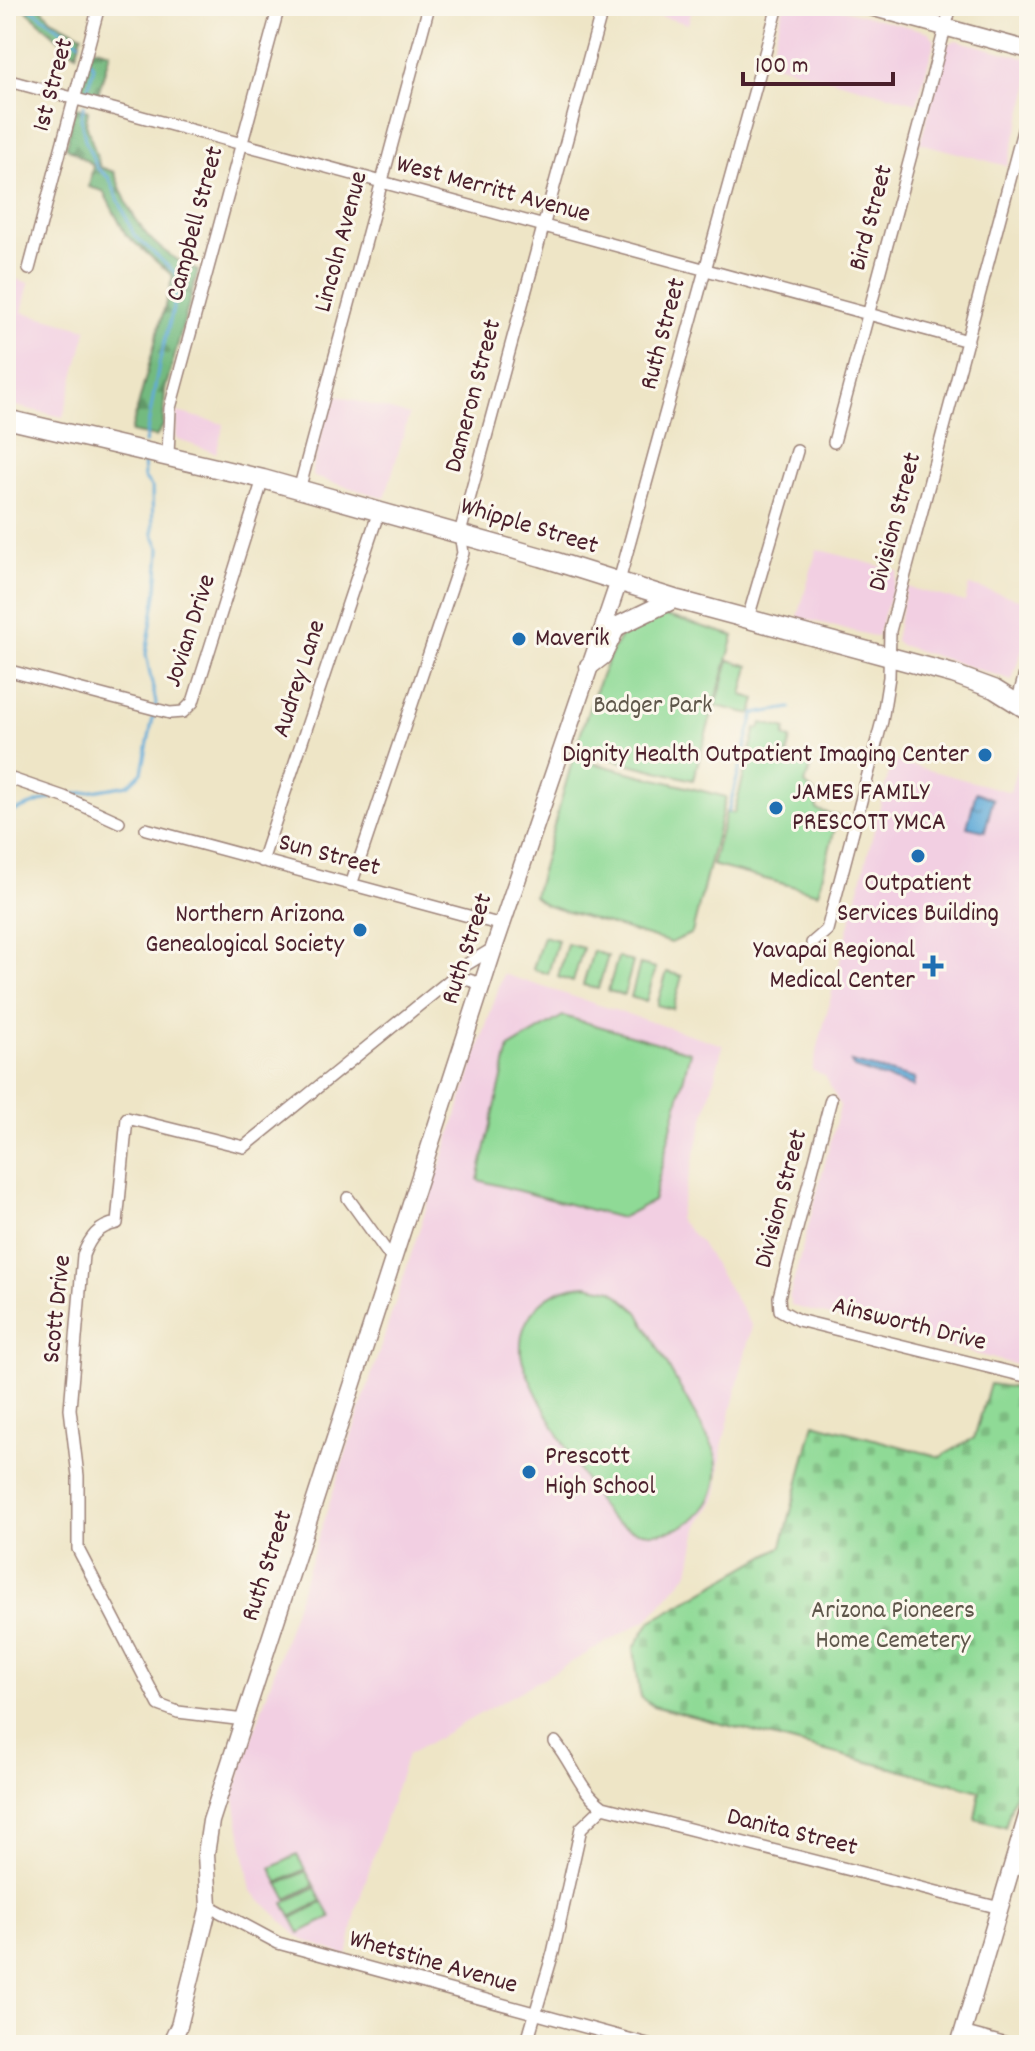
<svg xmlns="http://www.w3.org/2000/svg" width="1035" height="2051" font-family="Dekko,sans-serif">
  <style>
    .built { fill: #f2cfe2 }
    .green { fill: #8fda96; stroke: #6c7c60; stroke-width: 2 }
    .forest { fill: url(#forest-firs); stroke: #5e6c55; stroke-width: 2 }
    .cemetery { fill: url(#cemetery-stones); stroke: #6c7c60; stroke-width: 2 }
    .water { fill: url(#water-ripples); stroke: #556482; stroke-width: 2 }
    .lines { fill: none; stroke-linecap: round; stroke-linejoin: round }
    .stream { stroke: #60aad8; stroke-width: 3 }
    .street-casing { stroke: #9c8278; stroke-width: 14 }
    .secondary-casing { stroke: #9c8278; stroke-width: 19 }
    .primary-casing { stroke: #9c8278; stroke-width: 21 }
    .street { stroke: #fff; stroke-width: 11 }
    .secondary { stroke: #fff; stroke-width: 16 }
    .primary { stroke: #fff; stroke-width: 18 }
    .poi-dot { fill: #1f6fb2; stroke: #fbf7ec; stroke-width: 3 }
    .labels { text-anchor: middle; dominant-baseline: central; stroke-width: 6; stroke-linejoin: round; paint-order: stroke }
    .street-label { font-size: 26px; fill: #4a1f2b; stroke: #fbf7ec }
    .poi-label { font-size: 26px; fill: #4a1f2b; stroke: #fbf7ec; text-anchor: start }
    .park-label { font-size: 26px; fill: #5f574b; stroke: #fbf7ec }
  </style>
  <defs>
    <pattern id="forest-firs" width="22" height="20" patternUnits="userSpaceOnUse" patternTransform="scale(2)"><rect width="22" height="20" fill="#73ba7f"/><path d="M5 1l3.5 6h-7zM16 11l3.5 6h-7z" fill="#609768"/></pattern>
    <pattern id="cemetery-stones" width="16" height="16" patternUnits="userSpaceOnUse" patternTransform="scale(2)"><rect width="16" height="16" fill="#8fda96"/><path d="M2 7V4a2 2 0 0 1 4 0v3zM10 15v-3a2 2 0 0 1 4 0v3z" fill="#7dbb81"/></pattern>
    <pattern id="water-ripples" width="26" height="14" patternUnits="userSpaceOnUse" patternTransform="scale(2)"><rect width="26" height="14" fill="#60aad8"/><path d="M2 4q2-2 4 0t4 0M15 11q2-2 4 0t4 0" fill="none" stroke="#518aaf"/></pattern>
  </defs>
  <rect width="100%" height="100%" fill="#fbf7ec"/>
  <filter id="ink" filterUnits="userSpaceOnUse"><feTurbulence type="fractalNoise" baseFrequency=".0125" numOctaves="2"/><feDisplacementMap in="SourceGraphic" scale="16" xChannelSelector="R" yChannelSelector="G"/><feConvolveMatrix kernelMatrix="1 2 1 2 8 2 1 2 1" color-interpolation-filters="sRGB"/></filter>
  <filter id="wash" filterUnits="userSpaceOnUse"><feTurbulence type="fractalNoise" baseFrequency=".006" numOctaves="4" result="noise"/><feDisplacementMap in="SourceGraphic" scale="32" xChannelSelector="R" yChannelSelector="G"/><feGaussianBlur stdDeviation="1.8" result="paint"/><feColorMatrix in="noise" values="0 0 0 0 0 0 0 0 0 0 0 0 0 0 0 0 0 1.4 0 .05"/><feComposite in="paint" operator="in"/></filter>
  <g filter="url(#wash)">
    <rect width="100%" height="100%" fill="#eee5c6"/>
    <path class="built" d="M624,6h69l-5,18z
      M784,6h44l101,26 6,8 -18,63 -149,-41z
      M956,40l73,19v29l-22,78 -87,-23 28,-99z
      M6,276l23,7 -7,29 65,17 -24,88 -57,-13z
      M331,394l78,21 -24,83 -71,-21 -2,-6z
      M177,412l47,12 -8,29 -40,-14z
      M817,549l81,22 -21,66 -79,-20z
      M969,585l60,17v28l-17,50 -112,-35 -5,-5 11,-53 59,15z
      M1026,733l3,2v633l-237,-62 -3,-8 51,-192 -15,-30 -13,-6 80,-310 118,32z
      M503,974l220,71 -45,174 23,24 51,83 -30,121 -5,50 -18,27 -10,48 -41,47 -241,136 -50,152 -10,49 -46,-17 -50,-48 -17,-97z"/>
    <path class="green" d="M663,615l71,21 -41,144 -118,-30c9,-27 31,-97 49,-117 9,-10 26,-15 39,-18z
      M729,660l20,6 -7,29 14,4 -4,15 -36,-8z
      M762,723l24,6 -2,8 7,2 -4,16 25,7 -7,22 10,9 2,17 21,6 -20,77 -106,-28 14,-53 8,1 22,-85 4,1z
      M573,758l153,39 -34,136 -21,10 -126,-38 -11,-9z
      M543,936l15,4 -10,34 -15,-5z
      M567,944l16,4 -10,34 -15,-5z
      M593,951l15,5 -10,33 -15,-4z
      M618,957l15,5 -9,33 -16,-4z
      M640,964l16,4 -10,34 -15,-5z
      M667,972l15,4 -9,33 -16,-4z
      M563,1016l127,36 -37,149 -32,17 -143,-38 31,-132z
      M586,1285l26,5 26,22 76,137c20,67 -56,110 -107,66 -17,-24 -86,-140 -86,-163 -2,-39 28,-65 65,-67z
      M297,1855l8,14 -27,14 -7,-15z
      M306,1871l8,14 -27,14 -8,-15z
      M315,1887l7,14 -31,16 -7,-14z
      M323,1902l8,15 -31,16 -8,-15z"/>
    <path class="forest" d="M21,6h19l11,13 31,16 -6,19z
      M92,47l18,5 -13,46 -18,-5z
      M75,107l13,4 -2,12 14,44 14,5c20,51 32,74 84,99l-33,119 -2,36 -7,11 -25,-5 42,-156 -47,-41 -23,-44 -14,-4 4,-22 -27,-18z"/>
    <path class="cemetery" d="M990,1384l39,6v358l-24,79 -30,-8 5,-28 -327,-85 -13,-9 -6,-49 16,-26 132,-76 32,-123 126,34 34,-19z"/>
    <path class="water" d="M976,792l17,7 -8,32 -18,-4z
      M851,1062l64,17 -2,8 -59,-19z"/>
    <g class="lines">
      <path class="stream" d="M27,6l52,36
        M85,97l9,-30 -5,-7
        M84,105l-3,13 4,22 12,28 12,10 25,57 47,43 -22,86 -14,79
        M70,795l58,-10 14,-13 14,-69 -10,-49 11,-65 3,-40 -7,-15 -1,-46 -8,-10 -1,-20
        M728,812l26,-98 37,-6
        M6,814l45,-16"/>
    </g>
  </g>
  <g filter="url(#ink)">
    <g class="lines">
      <defs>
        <path id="street" d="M6,80l962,261
          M29,269l70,-263
          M834,442l117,-436
          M168,455l2,-47 109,-402
          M299,490l130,-484
          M619,581l159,-575
          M748,618l49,-167
          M6,670l164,43 13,-1 10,-10 70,-223
          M1017,703l12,-44
          M6,777l58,20 55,25
          M146,829l356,96
          M262,861l117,-350
          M351,885l112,-332 -3,-20 143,-527
          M812,943l15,-13 55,-209 7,-44 1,-46 139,-523
          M482,984l-20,-6 -12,2 9,-11 35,-21
          M831,1099l-52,198 1,13 18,10 231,57
          M348,1198l44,61
          M244,1720l-66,-8 -19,-7 -81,-156v-73l-8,-67 13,-154c7,-17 15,-29 34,-32l10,-105 117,29 206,-167
          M555,1742c18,22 25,49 48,65
          M209,1906l69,37 373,102
          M962,2032l49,13
          M526,2045l27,-92 28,-125 22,-21 397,101"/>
        <path id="secondary" d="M867,6l162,44
          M170,2045l9,-19 30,-120 -3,-52 5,-33 283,-873 125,-367
          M959,2045l70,-236"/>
        <path id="primary" d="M6,419l257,60 278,78 137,43 275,74 41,15 35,22
          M589,666l13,-10 14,-29 58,-28"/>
      </defs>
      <use href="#street" class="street-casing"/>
      <use href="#secondary" class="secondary-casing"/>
      <use href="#primary" class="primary-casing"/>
      <use href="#street" class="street"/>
      <use href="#secondary" class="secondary"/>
      <use href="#primary" class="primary"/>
    </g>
  </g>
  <g class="poi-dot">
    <circle cx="519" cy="639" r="8"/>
    <circle cx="985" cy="755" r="8"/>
    <circle cx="776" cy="808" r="8"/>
    <circle cx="918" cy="856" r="8"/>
    <circle cx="360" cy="930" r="8"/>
    <path d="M929 954h8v8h8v8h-8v8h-8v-8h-8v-8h8z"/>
    <circle cx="529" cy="1472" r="8"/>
  </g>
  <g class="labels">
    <g class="street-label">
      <text transform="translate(54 85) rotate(-75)">1st Street</text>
      <text transform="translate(493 190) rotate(15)">West Merritt Avenue</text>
      <text transform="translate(872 218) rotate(-75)">Bird Street</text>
      <text transform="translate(196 224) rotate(-75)">Campbell Street</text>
      <text transform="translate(342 242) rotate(-75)">Lincoln Avenue</text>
      <text transform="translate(664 334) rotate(-75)">Ruth Street</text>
      <text transform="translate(474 396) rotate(-75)">Dameron Street</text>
      <text transform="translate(896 522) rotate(-75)">Division Street</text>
      <text transform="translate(529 527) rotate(17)">Whipple Street</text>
      <text transform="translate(191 631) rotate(-72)">Jovian Drive</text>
      <text transform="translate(300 679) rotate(-72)">Audrey Lane</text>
      <text transform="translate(329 856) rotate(15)">Sun Street</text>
      <text transform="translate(468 949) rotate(-72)">Ruth Street</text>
      <text transform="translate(782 1199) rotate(-75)">Division Street</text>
      <text transform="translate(58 1309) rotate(-84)">Scott Drive</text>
      <text transform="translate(909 1325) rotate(14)">Ainsworth Drive</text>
      <text transform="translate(268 1566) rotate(-72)">Ruth Street</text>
      <text transform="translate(792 1833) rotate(14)">Danita Street</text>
      <text transform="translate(433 1963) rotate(16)">Whetstine Avenue</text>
    </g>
    <g class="poi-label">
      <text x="535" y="639">Maverik</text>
      <text x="969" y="755" text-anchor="end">Dignity Health Outpatient Imaging Center</text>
      <text x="792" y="793">JAMES FAMILY<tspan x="792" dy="30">PRESCOTT YMCA</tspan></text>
      <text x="918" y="884" text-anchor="middle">Outpatient<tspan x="918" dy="30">Services Building</tspan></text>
      <text x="344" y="915" text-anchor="end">Northern Arizona<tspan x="344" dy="30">Genealogical Society</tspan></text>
      <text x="915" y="951" text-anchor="end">Yavapai Regional<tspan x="915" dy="30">Medical Center</tspan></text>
      <text x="545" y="1457">Prescott<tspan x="545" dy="30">High School</tspan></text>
    </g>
    <g class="park-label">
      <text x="653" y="706">Badger Park</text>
      <text x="893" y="1611">Arizona Pioneers<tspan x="893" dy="30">Home Cemetery</tspan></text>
    </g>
  </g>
  <rect width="1035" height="2051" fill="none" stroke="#fbf7ec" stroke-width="32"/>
  <path d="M743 72v12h150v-12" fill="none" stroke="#4a1f2b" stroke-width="4"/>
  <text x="755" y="72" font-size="24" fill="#4a1f2b" stroke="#fbf7ec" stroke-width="6" paint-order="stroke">100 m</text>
</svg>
